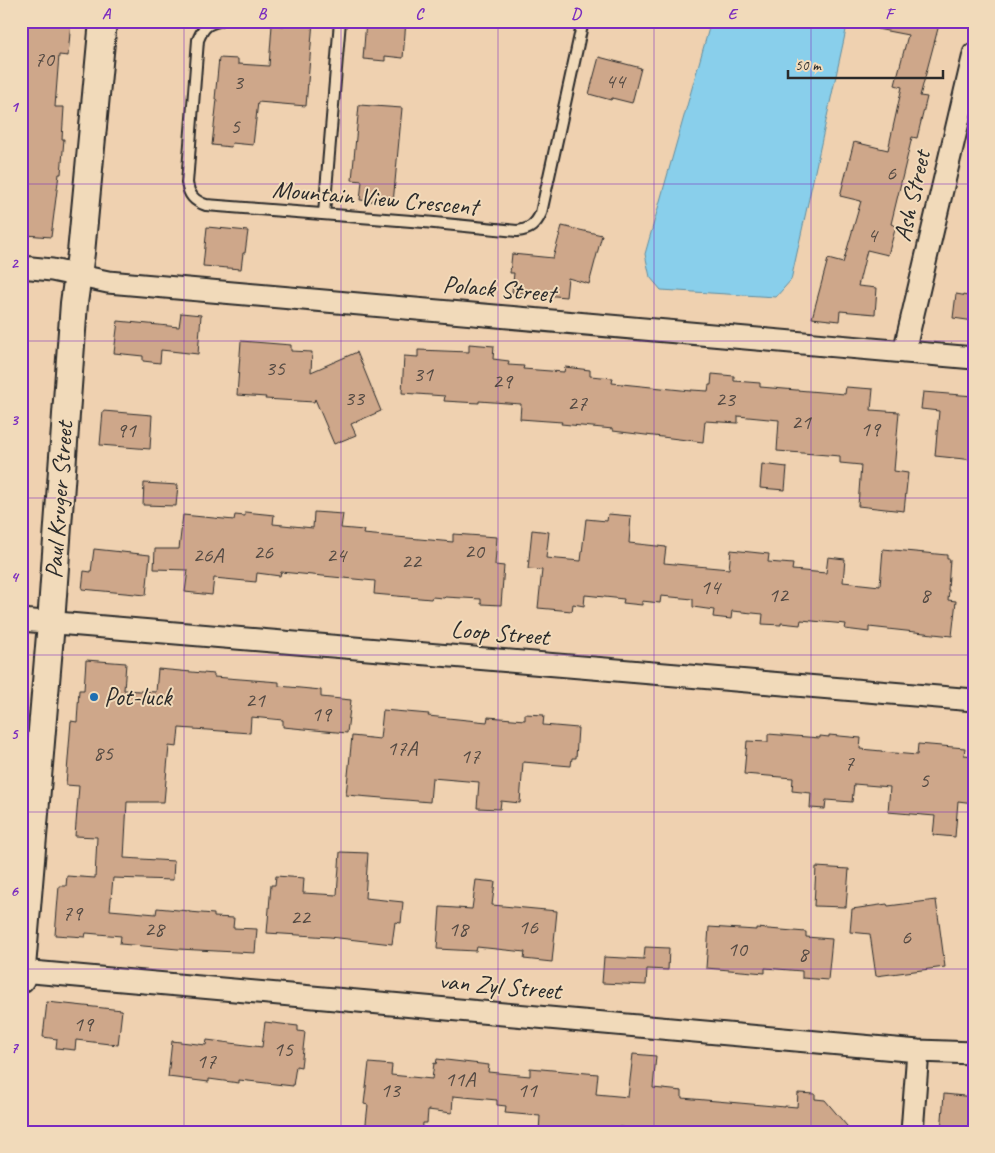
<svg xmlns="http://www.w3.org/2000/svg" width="995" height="1153" font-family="Caveat,sans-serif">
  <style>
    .water { fill: #89cfeb; stroke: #638d9e }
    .building { fill: #cea78a; stroke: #2b2b2b }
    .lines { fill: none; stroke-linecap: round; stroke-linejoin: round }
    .service-casing { stroke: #2b2b2b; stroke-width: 14 }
    .minor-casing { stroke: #2b2b2b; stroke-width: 25 }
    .tertiary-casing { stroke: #2b2b2b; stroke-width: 30 }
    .service { stroke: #f1daba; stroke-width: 10 }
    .minor { stroke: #f1daba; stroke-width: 21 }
    .tertiary { stroke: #f1daba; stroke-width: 26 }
    .grid { fill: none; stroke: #7b2cbf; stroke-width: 1; stroke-opacity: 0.55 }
    .poi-dot { fill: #1f6fb2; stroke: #f1daba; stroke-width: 2 }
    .labels { text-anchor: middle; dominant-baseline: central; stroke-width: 4; stroke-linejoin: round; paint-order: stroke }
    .number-label { font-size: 22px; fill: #544a43 }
    .street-label { font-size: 25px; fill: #2b2b2b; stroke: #f1daba }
    .poi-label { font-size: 25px; fill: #2b2b2b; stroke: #f1daba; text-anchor: start }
    .neatline { fill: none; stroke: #7b2cbf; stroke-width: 2 }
    .grid-label { font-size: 16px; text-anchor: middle; font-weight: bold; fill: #7b2cbf }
  </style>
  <rect width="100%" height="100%" fill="#efd1b0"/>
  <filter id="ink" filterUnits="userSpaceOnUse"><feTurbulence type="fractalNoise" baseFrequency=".02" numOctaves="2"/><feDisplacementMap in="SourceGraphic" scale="10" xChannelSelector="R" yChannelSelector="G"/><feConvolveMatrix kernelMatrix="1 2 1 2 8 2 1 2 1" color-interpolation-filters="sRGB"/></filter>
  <g filter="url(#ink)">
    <path class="water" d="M711,21h137l-57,259 -15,17 -115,-7 -11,-13 -5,-23z"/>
    <path class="building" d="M21,21h50l-3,35 -9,-1 -4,52h9l-2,32h2l-3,35h-2l-8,63 -25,-2 1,-9 -6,-1v-35l8,-95h-8z
      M292,21h21l-7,85 -48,-4 -5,43 -21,-2 -1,4 -19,-2 5,-46h-2l4,-41 19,1v5l31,2 3,-41 12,1v-4l8,1z
      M366,21h40l-3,37 -18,-2v5l-22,-2z
      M878,21h62l-20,75 7,1 -10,41 -5,-1 -21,87 5,2 -8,29 -21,-5 -9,36 19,2 -2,26 -35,-3 -1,10 -27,-3 16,-59 15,4 18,-62 -21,-5 14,-54 34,8 14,-63 -7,-2 13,-50 -31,-6z
      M599,57l42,11 -9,35 -20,-5 -1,2 -22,-6z
      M359,105l43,3 -9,95 -33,-3 2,-19 -10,-1z
      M562,226l40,9 -13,49 -21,-6 -2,19 -54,-5 2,-19h-4l2,-19 41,4z
      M207,227l41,4 -3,22h-2l-2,16 -38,-3z
      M956,294l18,3v24l-21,-3z
      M181,313l20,2 -3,39 -37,-4 -1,13 -17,-2v-5l-29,-3 4,-32 61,6z
      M241,341l50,4v6l21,1 -1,20 46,-20 24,59 -30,13 5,11 -22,9 -19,-45 -1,3 -49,-3 1,-2 -29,-2z
      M469,344l25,2 -1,13 16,2 -1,4 16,1 -1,3 41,3 1,-5 25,3v6l23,2 -1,5 79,8v-1l17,1 1,-6h2l1,-11 22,2v5l26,2v4l85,7 1,-7 27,2 -2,21 28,2 -5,59 14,2 -4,38 -46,-5 3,-41 -21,-2v-7l-63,-5 2,-31 -41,-4v7l-33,-2 -2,21 -90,-11v-2l-52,-5 1,-2 -42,-3 1,-15 -42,-3v2l-35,-2 1,-5 -43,-3 2,-37 14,1v-7l51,2z
      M923,392l51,4v64l-39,-4 4,-45 -18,-2z
      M103,411l49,4 -2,34 -50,-4z
      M762,464l25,3 -2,23 -25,-2z
      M144,483l34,2 -2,21 -33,-1z
      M245,512l29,3 -1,9 40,4 1,-16 29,2 -2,14 23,2 -1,4 90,8v-8l44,3 -2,28 9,1 -3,39 -20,-1v-5l-36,-2 -1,1 -12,-1 -1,2 -57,-5 1,-13 -94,-9 -1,4 -23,-3 -1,9 -42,-4 -2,17 -27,-3 3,-22 -34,-1 1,-20h24l4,-34 51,5 1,-5 10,1z
      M608,514l23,2 -2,27 37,4 -2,16 65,6 2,-19 38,4 -1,8 25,2 -1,6 34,3 2,-16 17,2 -2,23 37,4 3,-37 64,6v4h3l-2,31h1l-1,10 8,1 -4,35 -83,-9v5l-24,-3 1,-5 -45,-4 -1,5 -19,-2v2l-19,-1 1,-10 -31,-3 -1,8 -18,-2 1,-7 -21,-3v-8l-32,-3 -1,7 -18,-2v4l-19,-2 1,-4 -39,-4 -1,11 -11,-2 -1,7 -34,-3 4,-38 -14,-1 4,-39 17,2 -3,26 35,3 5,-42 21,2z
      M94,549l56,6 -4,40 -64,-6 2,-18 7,1z
      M86,660l40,3 -2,27 32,2 2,-23 56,5v3l65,5v4l42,4v7l30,3 -4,33 -64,-6v-7l-32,-3 -1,16 -71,-5 -2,19 -8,-1 -5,56h-37l-3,56 50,3 -1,19 -60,-2 -3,32 46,4 1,-6 32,3v1l25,2v3l20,1 -1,10 24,1 -2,24 -77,-4 -58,-5 1,-8 -35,-3 -1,4 -30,-2 4,-49h7l1,-10 28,2 2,-41 -22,-1 4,-50 -13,-1 5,-64 6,1 2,-32h5z
      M383,710l46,4 -1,2 59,6 1,-5 37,3v-6l19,1 -1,10 35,3 -2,30h-4l-1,8 -48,-4 -3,41 -19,-2 -1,8 -23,-1 2,-26 -47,-4 -2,24 -84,-7 6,-59 28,3z
      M768,734l52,4v-2l9,1v-2l32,3 -1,11 22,2v1l35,3 1,-11 47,4 -1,7 10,1v47l-16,-2 -3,36 -22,-2 2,-19 -47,-4 2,-25 -36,-3 -2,18 -26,-2 -1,9 -15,-1 1,-15 -19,-2 1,-13 -49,-4 3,-33 21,1z
      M340,852l28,1 -3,45 38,4 -2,21 -6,-1 -3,22 -62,-7 -63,-4 4,-48h4l1,-9 28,2 -1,15 34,2z
      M816,867l33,2 -3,38 -32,-1z
      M476,880l19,2 -3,23 65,6 -5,51 -28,-3 1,-7 -48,-5 -1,4 -39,-2 3,-42 32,2z
      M936,900l9,67 -69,9 -6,-42 -20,-2 2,-23 35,-5 1,2z
      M709,927l47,3v-2l50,4v5l26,2 -4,41 -26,-2v-7l-37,-3v5l-59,-5z
      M645,947l24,1 -1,22 -21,-1 -1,16 -44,-2 2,-26 40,2z
      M47,1002l75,8 -4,35 -42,-5 -1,10 -19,-2 1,-9 -14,-2z
      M265,1022l33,4v5l7,1 -4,35 -5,-1 -3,20 -54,-6v3l-30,-4v3l-41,-5 4,-36 34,4 1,-5 55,7z
      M633,1054l23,2 -3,32 29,3v7l103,9v-1l12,1 1,-14 17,1v5l10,1 27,32h-181l-52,-5 -1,5h-79l1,-16 -35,-3 1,-7 -9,-1v-5l-44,-4 -1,17 -24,-3 -1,13h-4l-1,9h-57l3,-27 -4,-1 5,-41 23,2 -1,10 41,4 2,-16 2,1 1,-5 52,6 -1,7 42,4v-8l68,6 -2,20 32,3z
      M944,1094l30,3v35h-33z"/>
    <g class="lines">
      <defs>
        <path id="service" d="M219,21c-13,3 -16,7 -21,19l-11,143c2,12 7,18 19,22l218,17 93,9c13,-1 19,-7 24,-18l42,-192
          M324,214l16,-193"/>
        <path id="minor" d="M21,267l31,3 56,12 866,76
          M904,352l70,-298
          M21,620l953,80
          M21,971l897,80 56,2
          M912,1132l6,-81"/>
        <path id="tertiary" d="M21,979l30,-356 23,-320 7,-50 22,-232"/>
      </defs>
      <use href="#service" class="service-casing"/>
      <use href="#minor" class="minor-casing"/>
      <use href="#tertiary" class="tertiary-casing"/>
      <use href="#service" class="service"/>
      <use href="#minor" class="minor"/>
      <use href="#tertiary" class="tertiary"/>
    </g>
  </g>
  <path class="grid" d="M184,21v1111M341,21v1111M498,21v1111M654,21v1111M811,21v1111M21,184h953M21,341h953M21,498h953M21,655h953M21,812h953M21,969h953"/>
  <circle class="poi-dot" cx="94" cy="697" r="5"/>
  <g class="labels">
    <g class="number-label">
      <text x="44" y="59">70</text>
      <text x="615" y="81">44</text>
      <text x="238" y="82">3</text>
      <text x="235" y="126">5</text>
      <text x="891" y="173">6</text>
      <text x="872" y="235">4</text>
      <text x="275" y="368">35</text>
      <text x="423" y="374">31</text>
      <text x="502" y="381">29</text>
      <text x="354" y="398">33</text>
      <text x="725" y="399">23</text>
      <text x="577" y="403">27</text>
      <text x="801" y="422">21</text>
      <text x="870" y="429">19</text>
      <text x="126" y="430">91</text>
      <text x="474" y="551">20</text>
      <text x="263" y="552">26</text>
      <text x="208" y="555">26A</text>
      <text x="336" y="555">24</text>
      <text x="411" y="561">22</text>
      <text x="710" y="587">14</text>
      <text x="778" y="595">12</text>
      <text x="925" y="595">8</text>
      <text x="255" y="700">21</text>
      <text x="321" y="714">19</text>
      <text x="402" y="748">17A</text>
      <text x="103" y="753">85</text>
      <text x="470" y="756">17</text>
      <text x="849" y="763">7</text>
      <text x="924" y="780">5</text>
      <text x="72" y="913">79</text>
      <text x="300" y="917">22</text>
      <text x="528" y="927">16</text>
      <text x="154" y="929">28</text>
      <text x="458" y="929">18</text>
      <text x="906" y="937">6</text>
      <text x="737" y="949">10</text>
      <text x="803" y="954">8</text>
      <text x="83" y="1024">19</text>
      <text x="283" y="1049">15</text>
      <text x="206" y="1061">17</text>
      <text x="460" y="1079">11A</text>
      <text x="390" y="1090">13</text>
      <text x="527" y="1090">11</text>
    </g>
    <g class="street-label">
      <text transform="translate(912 196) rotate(-77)">Ash Street</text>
      <text transform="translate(375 198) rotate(5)">Mountain View Crescent</text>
      <text transform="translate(499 289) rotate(5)">Polack Street</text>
      <text transform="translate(59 500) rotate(-86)">Paul Kruger Street</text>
      <text transform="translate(500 633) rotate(5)">Loop Street</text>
      <text transform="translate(500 986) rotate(5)">van Zyl Street</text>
    </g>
    <g class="poi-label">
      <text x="104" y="697">Pot-luck</text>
    </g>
  </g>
  <rect width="995" height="1153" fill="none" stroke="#f1daba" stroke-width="55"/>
  <path d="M788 70v8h155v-8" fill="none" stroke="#2b2b2b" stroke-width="2.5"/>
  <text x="795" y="70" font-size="15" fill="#2b2b2b" stroke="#f1daba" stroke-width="4" paint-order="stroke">50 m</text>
  <rect x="28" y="28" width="940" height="1098" class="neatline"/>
  <g class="grid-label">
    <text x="106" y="19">A</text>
    <text x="262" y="19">B</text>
    <text x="419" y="19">C</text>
    <text x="576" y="19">D</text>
    <text x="732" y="19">E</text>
    <text x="889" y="19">F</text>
    <text x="14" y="112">1</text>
    <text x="14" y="268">2</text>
    <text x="14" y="425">3</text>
    <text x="14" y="582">4</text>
    <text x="14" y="739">5</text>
    <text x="14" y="896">6</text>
    <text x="14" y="1053">7</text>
  </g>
</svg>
